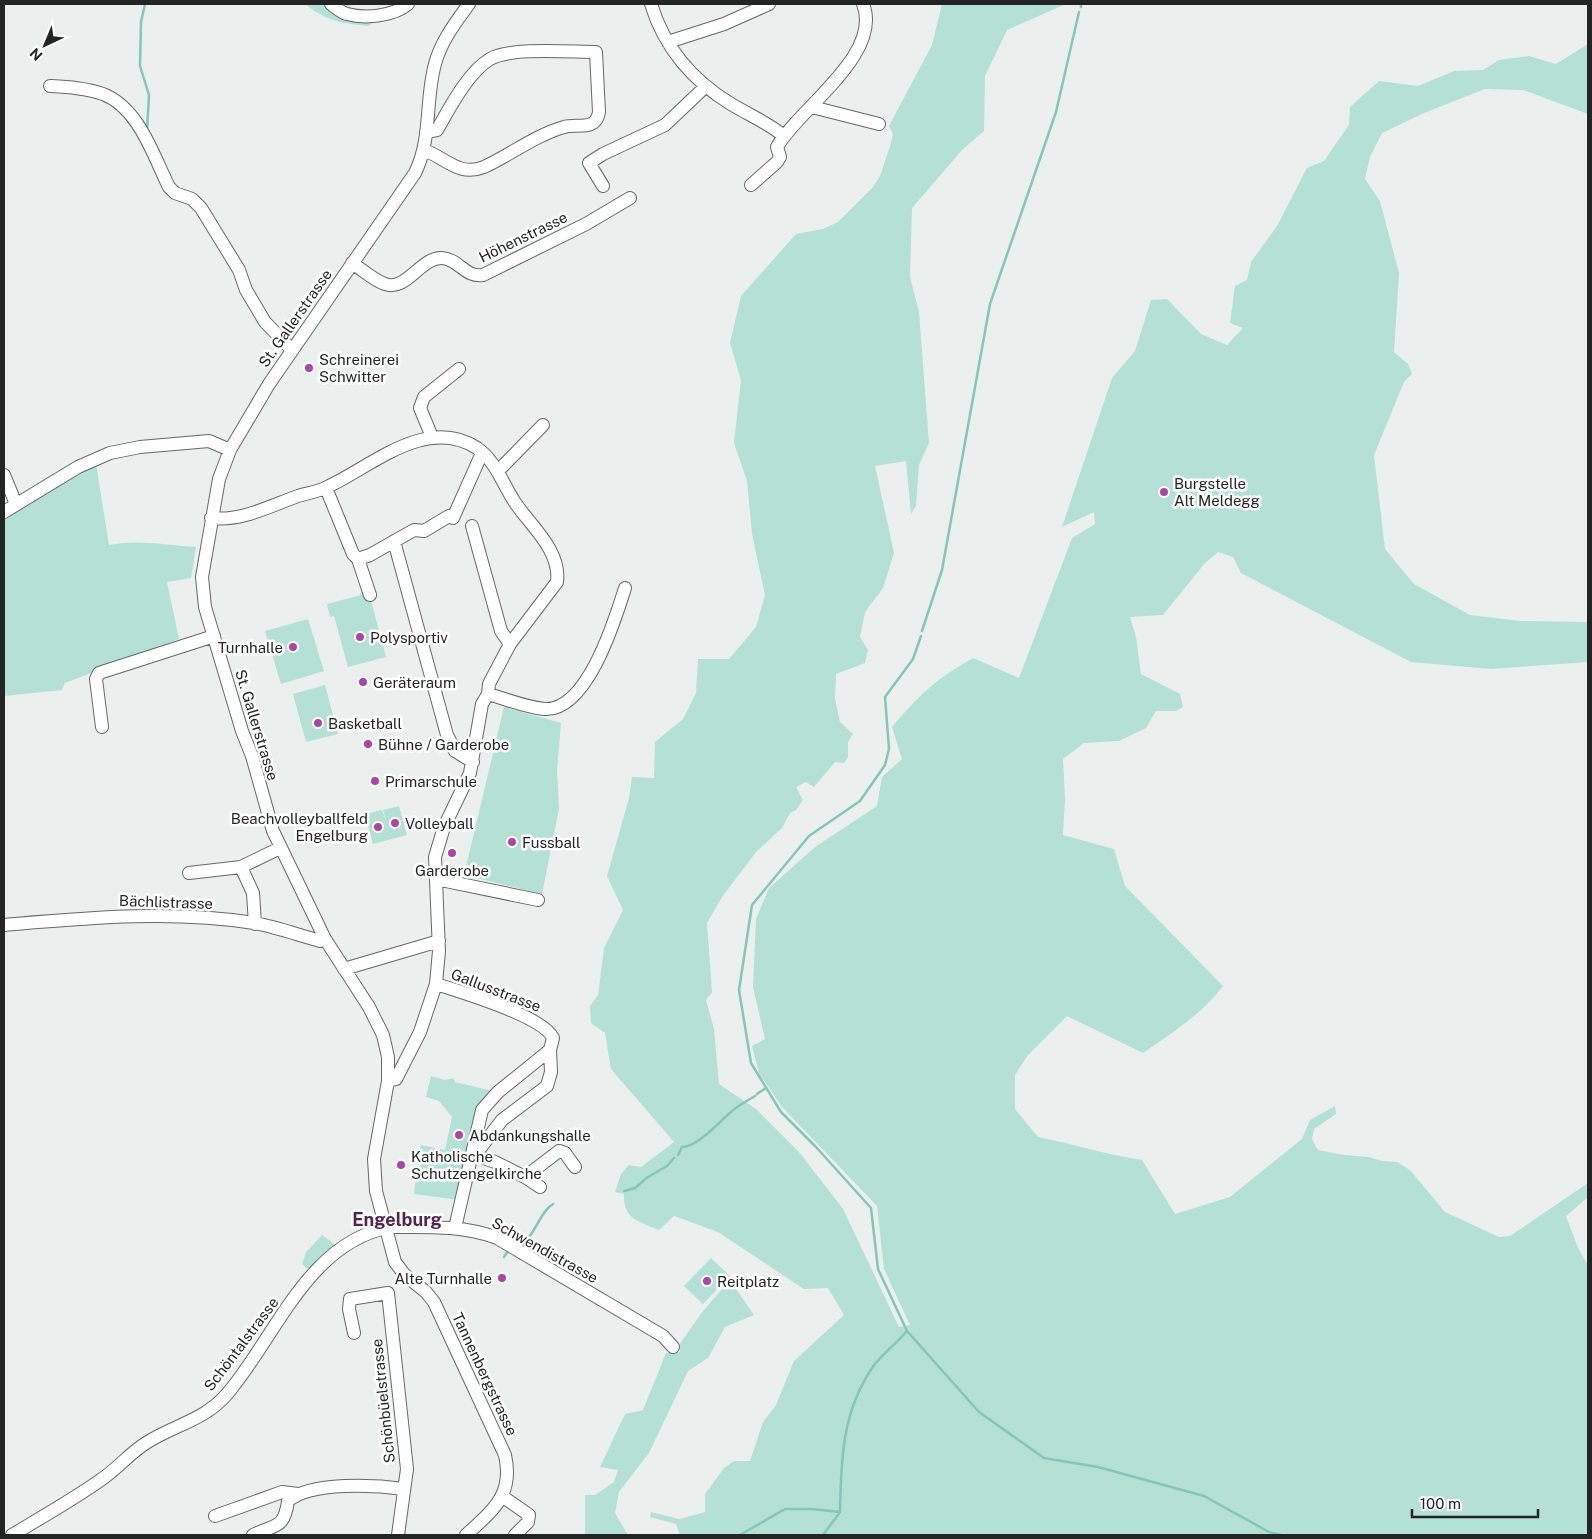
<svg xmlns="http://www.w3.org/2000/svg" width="1592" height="1539" font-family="'Public Sans',sans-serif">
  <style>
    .green { fill: #b4e0d6 }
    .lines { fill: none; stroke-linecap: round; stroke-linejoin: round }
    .stream { stroke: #84c6b8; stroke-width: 2.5 }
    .minor-casing { stroke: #646867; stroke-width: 14 }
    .minor { stroke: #fff; stroke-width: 12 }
    .poi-dot { fill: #ac44a7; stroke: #fff; stroke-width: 2 }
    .labels { text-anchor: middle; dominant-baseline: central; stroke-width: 5; stroke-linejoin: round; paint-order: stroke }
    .street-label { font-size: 15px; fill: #232524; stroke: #fff }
    .poi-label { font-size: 15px; fill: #232524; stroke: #fff; text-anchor: start }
    .quarter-label { font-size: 18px; font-weight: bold; fill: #542251; stroke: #fff }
  </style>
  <rect width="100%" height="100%" fill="#ebf0ef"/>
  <path class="green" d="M305,4h44l6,11 23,3 -9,8c-28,-3 -41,-4 -64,-22z
    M942,4h124l-59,26 -22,46 -1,55 -22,19 -50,58 -2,69 9,35 10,131 -10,22 -3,41 -5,8 -5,-53 -31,5 19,87 -11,35 -18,24 -5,25 8,13 -3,13 -29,11 -1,25 5,23 13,12 -5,8v15l-4,6 -9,-1 -21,25 -8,-5 -10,5 7,13 -7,10 -6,3 -8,15 -26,24 -34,45 -15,26 5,69 -6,8 8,29 5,55 37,25 43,43 44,57 56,118 11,-2 -26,-56 -7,-63 -95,-99 -23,-34 -7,-27 13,-7 -12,-52 3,-68 13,-31 46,-41 62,-41 5,-29 20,-18 -10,-32c28,-33 43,-47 81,-69l46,20 53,-140 23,-14 -1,-12 -32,15 50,-149 23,-27 16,-51 16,-1 34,35 26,11 16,-17 -13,-5 5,-37 12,-6 4,-18 26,-36 30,-58 17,-7 25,-36 1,-18 29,-26 39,5 36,-15 29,-1 16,-10 30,-4 27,8 32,-20v70l-65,-24 -38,-1 -61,24 -42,20 -12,24 -5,22 15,22 19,72 -5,79 14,12 4,10 -8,8 -30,73 11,94 29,35 56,31 50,6 68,1v40l-97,7 -80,-7 -170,-89 -8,-16 -15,-5 -13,11 -42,52 -33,2 6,20 5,37 39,20 3,13 -7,4h-20l-10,17 -27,13 -35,2 -21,16 2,40 -2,36 51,14 11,37 98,100c-21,28 -51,47 -80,67l-76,-37 -39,39 -13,20v34l23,28c35,7 69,18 104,23l33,54 55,-17 72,-58 8,-19 25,-14 1,8 -22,15 -2,10 6,11 26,5 25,2 13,4 15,1 13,8 35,42 54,25 11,-1 78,-53v14l-22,19 12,32 10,17v270h-908l-4,-11 -26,-7 1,-5 28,7 26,-7v-18l19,-26 10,-7h16l13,-39 13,-17 18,-44 50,-46 -16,-27 -24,1 -86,-57 -44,-16 -15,14c-20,-9 -36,-10 -35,-36l-9,-2 6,-18 8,-9 12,2 33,-25 -63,-73 -6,-36 -14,-10 -1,-17 8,-11 6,-47 19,-38 -16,-34 22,-78 3,-21 22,1 1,-36 28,-23 13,-26 2,-34h31l27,-32 9,-32 -13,-61 -5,-53 -13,-38 7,-63 -11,-37 11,-47 55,-62 27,-5 15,-7 35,-35 7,-11 11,-33 2,-9 -4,-8 43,-81z
    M96,464l13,81c27,-6 57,0 87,2l-5,31 -24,4 12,57 -114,44 -3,7 -58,6v-178z
    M369,593l17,64 -38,10 -14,-51 -4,1 -3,-13z
    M308,619l16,52 -43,13 -16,-53z
    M325,685l13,49 -32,8 -13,-48z
    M504,707l57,16 -4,48 2,38 -17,85 -78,-19z
    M399,806l8,29 -34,9 -8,-30 17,-4 5,14 -4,-14z
    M431,1076l14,4 8,-2 2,4 42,10 -12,19 -26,89 -45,-6 3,-23h2l4,-17 -4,-2 2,-7 24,5 7,-33 -13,-16 -13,-4z
    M322,1235l14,10 -24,23h-6l-4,-4 4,-12z
    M711,1258l19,18 -27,28 -19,-18z
    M730,1280l24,35 -29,12 -17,31 -20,13 -39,82 -30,39 -4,21 13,22h-43v-40h10l19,-13 4,-12 -18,-3 25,-53 18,-4 23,-57 14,-1 -1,-7 24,-34z"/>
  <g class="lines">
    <path class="stream" d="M145,4l-4,18 -1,44 9,29 -2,35
      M1081,7v-3
      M922,631l20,-61 48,-266 66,-192 23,-100
      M921,636l-8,23 -28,38 4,52 -4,16 -25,36 -51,35 -57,69 -13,85 12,73 30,49 35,35 55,61 7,61 29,62 72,81 65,46 54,9 106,29 65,36 12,3
      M757,1094l9,-6
      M678,1155l4,-8c16,0 38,-26 50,-36 7,-6 15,-10 23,-15
      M624,1191l11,-3 13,-11 19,-11 7,-8
      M518,1244c17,-4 20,-31 35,-40
      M504,1257l4,-6
      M740,1535l45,-26h26l29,3c1,-53 2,-99 32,-144 9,-13 24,-24 35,-37
      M823,1535l17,-23"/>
    <defs>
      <path id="minor" d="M331,4c4,3 11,9 16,10 19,5 47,2 61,-10
        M651,4c13,43 42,77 80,100 18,11 36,18 53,32
        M668,42l56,-18 45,-20
        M50,86c17,1 36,2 53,8 36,14 50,61 66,93l6,6 17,6 9,9 38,62 7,20 19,32 27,28
        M812,107l67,17
        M424,150c22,8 35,27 60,17 26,-12 52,-32 80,-40 12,-4 32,5 35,-15l-3,-60c-26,0 -85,-5 -106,7 -22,13 -41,50 -53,71l-11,2
        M751,185l26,-23 3,-5 -3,-10c22,-39 106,-92 86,-143
        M603,186l-14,-23 14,-9 62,-29 40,-38
        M352,263c11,7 21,17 33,21 21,8 36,-27 57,-26 17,1 23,20 41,17l103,-51 44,-26
        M432,437l-12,-29 4,-11 35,-28
        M498,471l45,-46
        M4,475l12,29
        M326,488l27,66 5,5 12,36
        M4,512l74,-45 32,-14 30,-6 69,-6 21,9
        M211,518c29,4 59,-12 87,-22 9,-3 20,-4 29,-9 44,-20 99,-72 150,-39 19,13 26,37 39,56 16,23 45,47 41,78l-47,62 -21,40 -1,10 -6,10 -12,69 -26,54 -9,30 4,94 -3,33 -16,48 -24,47 -8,2
        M472,526l29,105 9,13
        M394,541l53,194 8,16 18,11
        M358,559l12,-4 44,-25 10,1 25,-15 4,2 29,-65
        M488,694c18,5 37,13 56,15 43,3 71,-89 81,-121
        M102,727l-6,-48 3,-6 115,-37
        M241,867l12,26 2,31
        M189,873l52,-6 39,-19
        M436,879l102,21
        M4,925c83,-7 166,-15 250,-2 22,4 44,12 66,18l5,-2
        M344,969l95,-28
        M436,984c25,8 107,32 117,54l-3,12 -52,42 -16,18 -27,118
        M472,1154l6,-3 24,-31 45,-34 4,-14 -1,-22
        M472,1154l23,8 30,15 34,-26 6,2 10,14
        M525,1177l15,10
        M354,1333l-5,-24 1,-10 38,-6 19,176 -9,66
        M502,1496l27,19 -1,7 -13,13
        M215,1516l67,-24 16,2
        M12,1535c30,-18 62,-36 90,-56 16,-11 28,-26 44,-36 28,-18 59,-23 81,-49 49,-57 80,-151 163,-167 36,0 73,-2 107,11l166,98 10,11
        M253,1535c22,-11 31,-5 35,-34 23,-20 88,-16 116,-12
        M466,1535c27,-25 48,-40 39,-80l-71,-153 -8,-10 -22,-18 -9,-12 -19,-71 -2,-32 14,-78v-24l-5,-22 -14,-28 -44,-68 -52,-108 -21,-75 -10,-25 -37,-124 -3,-30 17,-98 11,-29 39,-66 146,-211c17,-34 10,-73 20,-109 6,-23 21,-42 34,-60"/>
    </defs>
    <use href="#minor" class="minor-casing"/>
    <use href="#minor" class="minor"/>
  </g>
  <g class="poi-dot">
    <circle cx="309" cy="368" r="5"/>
    <circle cx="1164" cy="492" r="5"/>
    <circle cx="360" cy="637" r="5"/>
    <circle cx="293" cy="647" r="5"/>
    <circle cx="363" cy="682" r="5"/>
    <circle cx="318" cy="723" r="5"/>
    <circle cx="368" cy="744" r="5"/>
    <circle cx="375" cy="781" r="5"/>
    <circle cx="395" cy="823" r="5"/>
    <circle cx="378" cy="827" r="5"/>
    <circle cx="512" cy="842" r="5"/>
    <circle cx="452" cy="853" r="5"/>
    <circle cx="459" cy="1135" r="5"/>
    <circle cx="401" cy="1165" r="5"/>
    <circle cx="502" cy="1278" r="5"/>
    <circle cx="707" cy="1281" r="5"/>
  </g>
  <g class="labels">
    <g class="street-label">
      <text transform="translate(523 237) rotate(-26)">Höhenstrasse</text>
      <text transform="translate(295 318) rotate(-55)">St. Gallerstrasse</text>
      <text transform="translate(257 725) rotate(73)">St. Gallerstrasse</text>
      <text transform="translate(166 902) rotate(2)">Bächlistrasse</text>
      <text transform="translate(496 990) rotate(21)">Gallusstrasse</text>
      <text transform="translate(545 1250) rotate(29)">Schwendistrasse</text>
      <text transform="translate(241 1344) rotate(-53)">Schöntalstrasse</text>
      <text transform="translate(485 1374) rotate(65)">Tannenbergstrasse</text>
      <text transform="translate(383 1401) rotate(-96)">Schönbüelstrasse</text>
    </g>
    <g class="poi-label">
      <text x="319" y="359">Schreinerei<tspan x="319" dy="17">Schwitter</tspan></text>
      <text x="1174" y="483">Burgstelle<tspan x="1174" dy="17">Alt Meldegg</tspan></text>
      <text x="370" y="637">Polysportiv</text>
      <text x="283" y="647" text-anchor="end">Turnhalle</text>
      <text x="373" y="682">Geräteraum</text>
      <text x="328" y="723">Basketball</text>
      <text x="378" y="744">Bühne / Garderobe</text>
      <text x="385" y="781">Primarschule</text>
      <text x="368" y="818" text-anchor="end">Beachvolleyballfeld<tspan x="368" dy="17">Engelburg</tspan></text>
      <text x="405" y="823">Volleyball</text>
      <text x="522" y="842">Fussball</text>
      <text x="452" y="870" text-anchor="middle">Garderobe</text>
      <text x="469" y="1135">Abdankungshalle</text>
      <text x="411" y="1156">Katholische<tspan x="411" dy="17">Schutzengelkirche</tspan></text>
      <text x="492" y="1278" text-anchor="end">Alte Turnhalle</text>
      <text x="717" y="1281">Reitplatz</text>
    </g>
    <g class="quarter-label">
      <text x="397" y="1219">Engelburg</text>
    </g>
  </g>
  <rect width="1592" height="1539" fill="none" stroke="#232524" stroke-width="10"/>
  <g transform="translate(45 45) rotate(224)" stroke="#ffffff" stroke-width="4" paint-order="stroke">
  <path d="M0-4L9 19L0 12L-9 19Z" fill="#232524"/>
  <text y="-8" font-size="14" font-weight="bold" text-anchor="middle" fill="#232524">N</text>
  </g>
  <path d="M1412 1509v8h126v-8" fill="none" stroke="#232524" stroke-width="2.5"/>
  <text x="1420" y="1509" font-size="15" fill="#232524" stroke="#ffffff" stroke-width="4" paint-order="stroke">100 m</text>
</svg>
